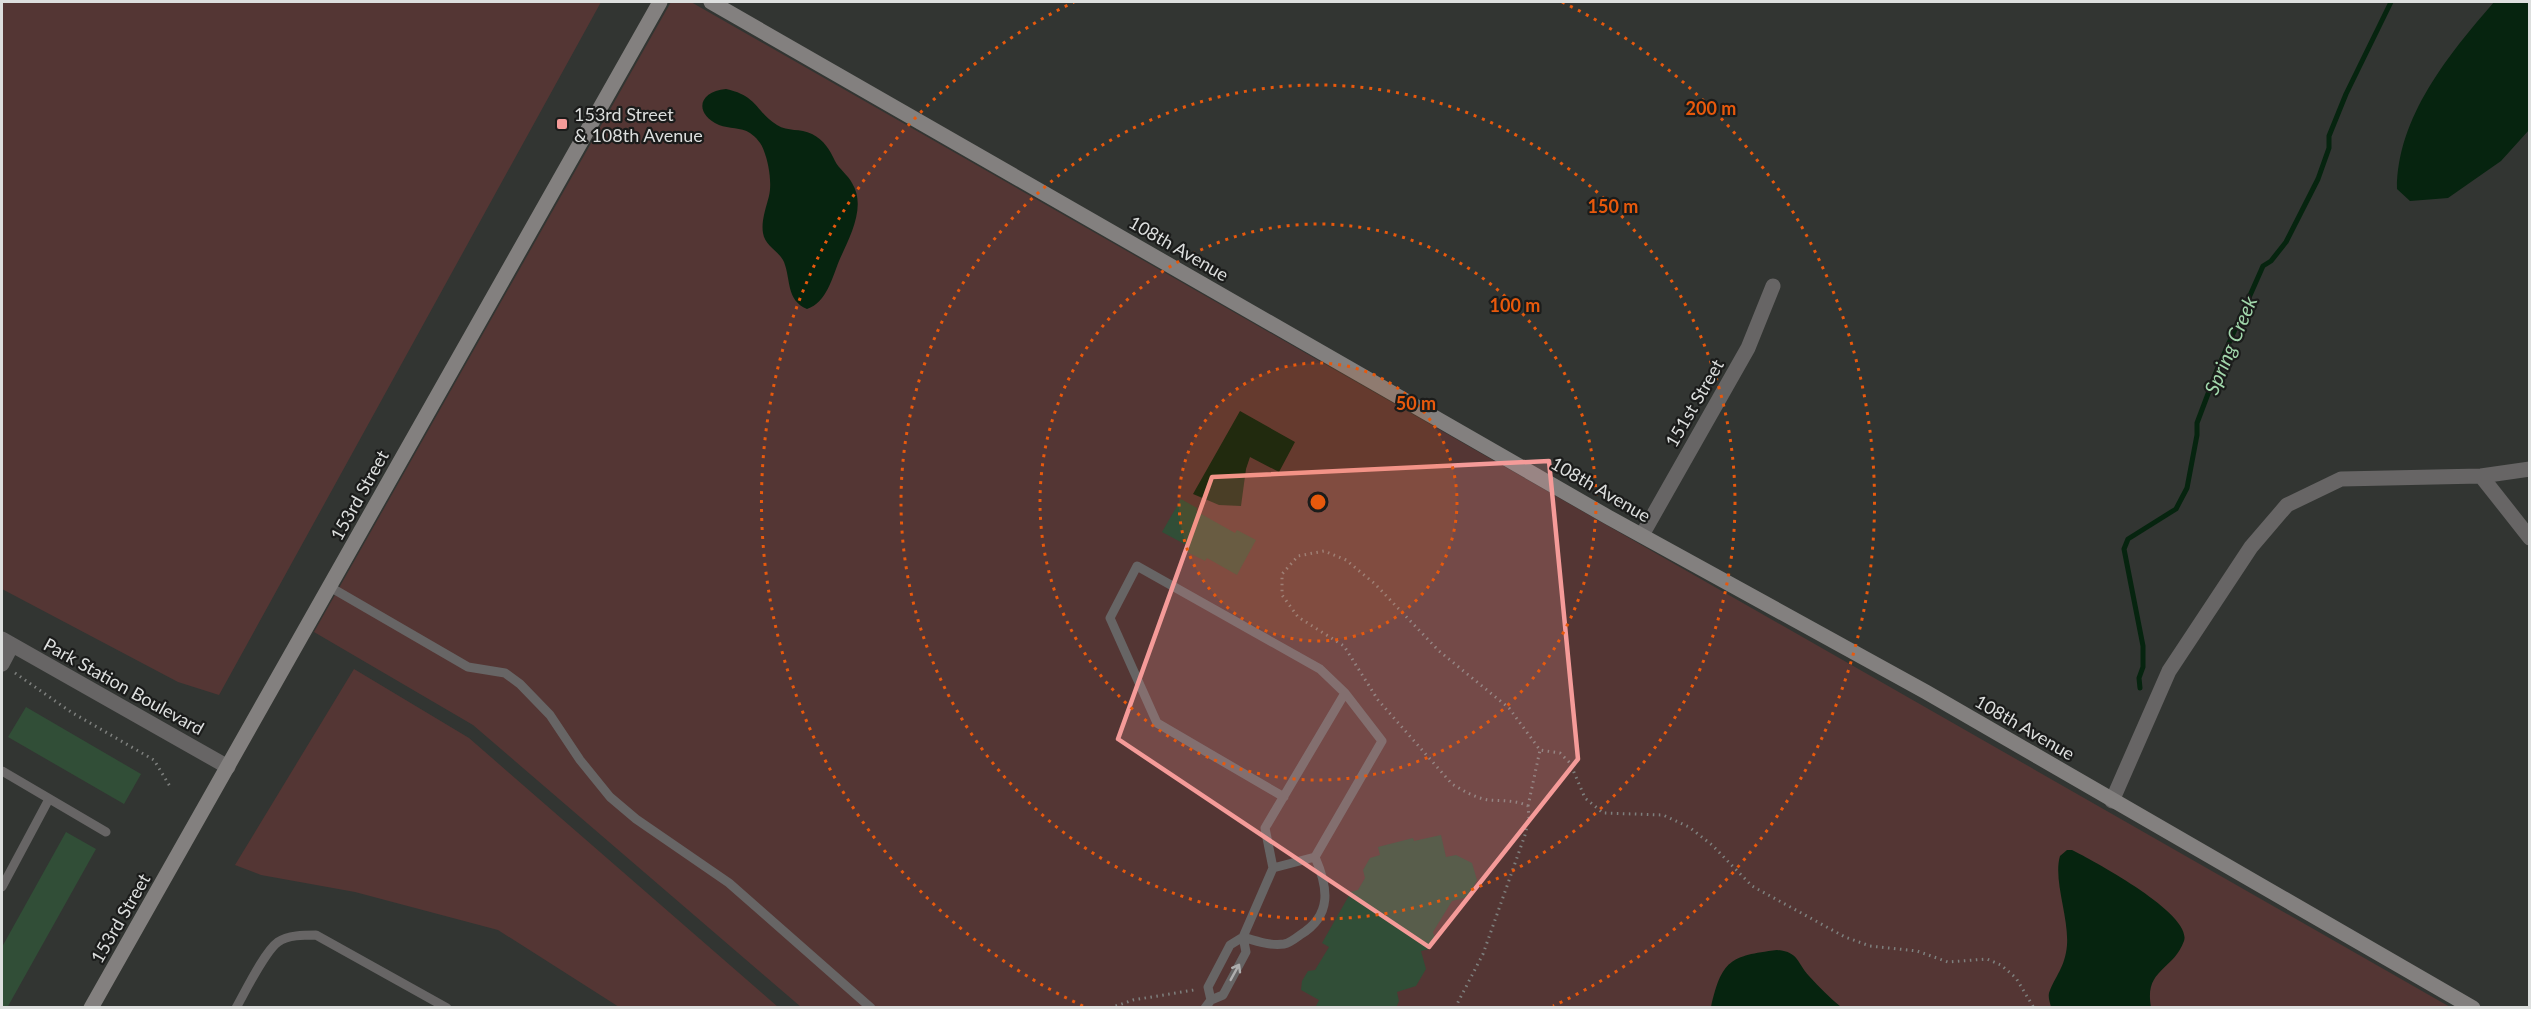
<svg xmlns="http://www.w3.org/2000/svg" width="2531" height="1009" font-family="Lato,sans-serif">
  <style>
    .green { fill: #543634 }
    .water { fill: #06240f }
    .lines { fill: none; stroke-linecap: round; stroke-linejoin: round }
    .stream { stroke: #06240f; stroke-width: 5 }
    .building { fill: #314e37 }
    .path { stroke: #7e807e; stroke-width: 3; stroke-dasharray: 1.5 4.5; stroke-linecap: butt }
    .lane { stroke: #676565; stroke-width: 9 }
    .street { stroke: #676565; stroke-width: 15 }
    .secondary { stroke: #83807f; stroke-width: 15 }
    .oneway { stroke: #aeaeae }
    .marked { fill: #f59b99; fill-opacity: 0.2; stroke: #f59b99; stroke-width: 4.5; stroke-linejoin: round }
    .ring { fill: none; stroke: #e8590c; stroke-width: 3; stroke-dasharray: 3 6 }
    .poi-dot { fill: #f59b99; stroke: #1b1c1b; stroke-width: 2 }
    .labels { text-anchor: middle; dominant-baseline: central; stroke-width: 4.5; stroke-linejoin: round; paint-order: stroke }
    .poi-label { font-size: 18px; fill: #dddfde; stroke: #1b1c1b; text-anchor: start }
    .street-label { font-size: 18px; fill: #dddfde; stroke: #1b1c1b }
    .water-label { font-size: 20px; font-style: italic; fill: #a1d7ab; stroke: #1b1c1b }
    .centre { fill: #e8590c; stroke: #1b1c1b; stroke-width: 3 }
    .ring-label { font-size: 18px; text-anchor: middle; font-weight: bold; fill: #e8590c; stroke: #1b1c1b; stroke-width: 4.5; stroke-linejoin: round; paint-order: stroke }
  </style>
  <rect width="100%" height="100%" fill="#323532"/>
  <path class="green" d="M2,2h599l-382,693 -41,-13 -176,-93z
    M671,2h20l1759,1005h-1649l-328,-282 -159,-93z
    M354,669l115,69 309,269h-159l-121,-77 -143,-38 -94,-17 -26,-10z"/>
  <path class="water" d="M2494,2h35v128l-28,31 -53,37 -38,3 -13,-12c0,-72 52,-135 97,-187z
    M726,89c32,7 29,22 51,36 11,7 23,3 35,9 12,6 18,16 23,27 4,8 13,14 17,22 15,24 -3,55 -13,78 -7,17 -12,41 -32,48 -21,-9 -16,-29 -23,-47 -5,-11 -19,-16 -21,-29 -2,-12 3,-25 6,-37 3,-13 0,-32 -5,-45 -2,-7 -8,-14 -14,-18 -9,-6 -21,-4 -31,-8 -26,-12 -20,-34 7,-36z
    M1240,411l55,31 -16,30 -29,-15 -4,12 -5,37 -22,-1 -26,-11z
    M2067,850h5c20,10 121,64 112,91 -11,30 -40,28 -33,66h-100c-1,-4 -3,-9 -2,-14 6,-17 16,-25 18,-48 2,-28 -14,-65 -7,-89z
    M1777,950c22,2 20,13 32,26 10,11 21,22 32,31h-130c11,-47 19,-51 66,-57z"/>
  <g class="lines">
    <path class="stream" d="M2140,688l-1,-10 4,-11v-21l-19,-97 4,-10 48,-30 11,-21 10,-53v-12l20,-53 46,-104 8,-5 15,-19 32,-63 11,-31v-12l17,-42 45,-92"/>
  </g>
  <path class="building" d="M1181,499l16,9 -1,3 39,22 2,-3 19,10 -19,35 -30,-17 -2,3 -18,-9 3,-5 -28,-15z
    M26,707l115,67 -17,30 -116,-67z
    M66,832l30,17 -89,159h-5v-61z
    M1441,835l5,22 10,-2 16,8 5,17 -9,17 -16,4 -19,31 2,7 -6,10 -8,2 5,18 -10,17 -19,6 2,9 -3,7h-81l4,-8 -18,-10 1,-9 6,-10 7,-1 14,-23 -7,-4 29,-51 7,-2 7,-12 -2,-8 7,-12 10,-3 -2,-8 35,-9 1,3z"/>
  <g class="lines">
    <path class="path" d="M15,673l56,39 83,48 17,28
      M1528,806l12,-56
      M1110,1008l23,-8 61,-10
      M1455,1008l28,-54 42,-119 4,-17 -1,-12c-12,-6 -26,-5 -39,-6 -14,-2 -25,-9 -37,-16l-74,-84 -34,-54 -46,-29 -16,-22v-21l16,-18 26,-5 22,9 29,24 64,67 70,57 31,42 20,3 10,10 15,35 18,15 60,2 26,12 23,18 40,41 93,51 25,9 47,5 31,11 39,-3 14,6 15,13 18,30"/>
    <path class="lane" d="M330,587l138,80 37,6 15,11 30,31 30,45 30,37 26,22 93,64 142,125
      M2,771l104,61
      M1273,868l42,-11 67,-116 -37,-48
      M2,887l47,-88
      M1243,937c13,4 27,9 41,7 6,-1 12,-6 16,-9 33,-20 28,-48 15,-78
      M1211,1000l-3,-13 22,-42 13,-8 30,-69 -8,-40 80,-135 -25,-24 -183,-103 -27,52 47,105 127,74
      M236,1008c9,-16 29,-57 42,-66 10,-7 26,-7 38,-7l131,73
      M1205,1008l6,-8 12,-5 23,-43 -3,-15"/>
    <path class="street" d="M2481,476l49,62
      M1642,535l106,-187 25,-62
      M2,639l226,128
      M2,664l10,-19
      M2112,801l57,-130 82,-124 36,-42 54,-26 140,-3 49,-7"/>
    <path class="secondary" d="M711,2l897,515 318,175 547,316
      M91,1008l569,-1006"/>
  </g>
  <defs><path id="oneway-shaft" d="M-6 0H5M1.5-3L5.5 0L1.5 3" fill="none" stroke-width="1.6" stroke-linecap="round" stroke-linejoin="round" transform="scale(1.5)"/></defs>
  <use class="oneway" href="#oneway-shaft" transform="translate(1235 972) rotate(-61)"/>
  <path class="marked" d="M1549,461l29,298 -149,188 -311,-208 94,-262z"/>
  <circle cx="1318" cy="502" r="139" fill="#e8590c" fill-opacity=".12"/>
  <g class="ring">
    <circle cx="1318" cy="502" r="139"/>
    <circle cx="1318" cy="502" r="278"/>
    <circle cx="1318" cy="502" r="417"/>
    <path d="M1083 1006A556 556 0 0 1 1074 2M1562 2A556 556 0 0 1 1553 1006"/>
  </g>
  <rect class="poi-dot" x="556" y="118" width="12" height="12" rx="3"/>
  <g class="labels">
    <g class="poi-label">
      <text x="574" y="114">153rd Street<tspan x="574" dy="21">&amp; 108th Avenue</tspan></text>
    </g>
    <g class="street-label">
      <text transform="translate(1179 248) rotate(30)">108th Avenue</text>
      <text transform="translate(1694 403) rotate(-60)">151st Street</text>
      <text transform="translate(1601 489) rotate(30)">108th Avenue</text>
      <text transform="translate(359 495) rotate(-61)">153rd Street</text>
      <text transform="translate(124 686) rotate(29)">Park Station Boulevard</text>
      <text transform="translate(2025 727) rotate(30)">108th Avenue</text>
      <text transform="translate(120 918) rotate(-60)">153rd Street</text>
    </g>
    <g class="water-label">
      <text transform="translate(2230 345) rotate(-67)">Spring Creek</text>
    </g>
  </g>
  <circle cx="1318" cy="502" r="9" class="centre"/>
  <g class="ring-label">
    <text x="1711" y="115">200 m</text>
    <text x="1613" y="213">150 m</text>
    <text x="1515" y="312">100 m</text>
    <text x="1416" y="410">50 m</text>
  </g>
  <rect width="2531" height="1009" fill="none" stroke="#dddfde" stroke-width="6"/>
</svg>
